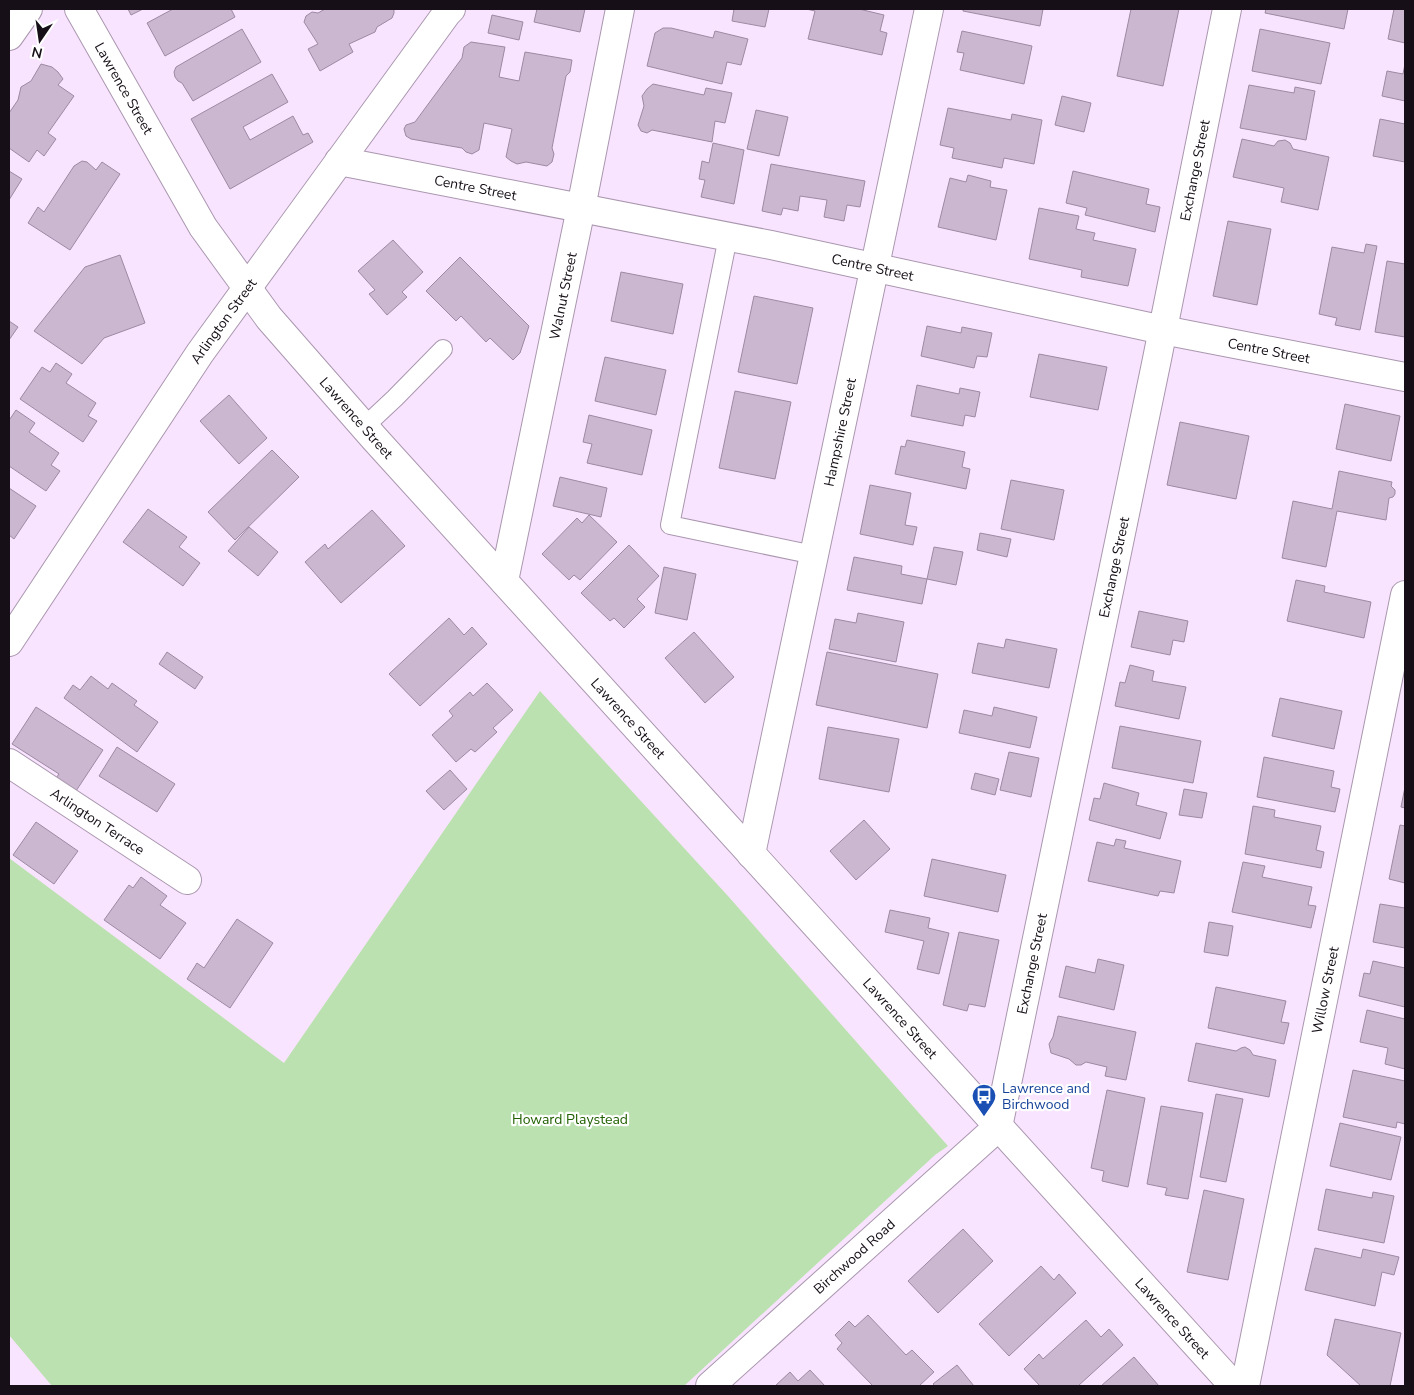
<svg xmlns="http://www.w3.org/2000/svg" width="1414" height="1395" font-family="'Nunito Sans',sans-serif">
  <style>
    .green { fill: #bbe1b0 }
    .building { fill: #cbb7d0; stroke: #9d8aa2 }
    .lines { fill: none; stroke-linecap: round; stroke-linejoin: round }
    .lane-casing { stroke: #aa97af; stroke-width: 20 }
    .street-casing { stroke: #aa97af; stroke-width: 30 }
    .secondary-casing { stroke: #aa97af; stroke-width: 30 }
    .lane { stroke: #fff; stroke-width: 18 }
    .street { stroke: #fff; stroke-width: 28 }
    .secondary { stroke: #fff; stroke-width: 28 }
    .labels { text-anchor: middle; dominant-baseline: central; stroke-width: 4.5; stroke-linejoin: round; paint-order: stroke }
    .street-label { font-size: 14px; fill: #160f17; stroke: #fff }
    .transit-label { font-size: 14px; fill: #164399; stroke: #fff; text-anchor: start }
    .park-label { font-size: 14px; fill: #226102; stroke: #fff }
  </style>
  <rect width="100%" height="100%" fill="#f8e4fe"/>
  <path class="green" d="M540,691l188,205 220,250 -13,9 -251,231h-632l-43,-51v-477l275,205z"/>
  <path class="building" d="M128,9h15l-12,6z
    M173,9h58l4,8 -70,39 -18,-33z
    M325,9h69v4l-2,5 -15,9 -2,5 -26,12 4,8 -33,19 -12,-22 10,-5 -14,-22 2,-6 6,-4 6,1z
    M537,9h48l-5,23 -46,-10z
    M734,9h35l-4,18 -33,-6z
    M806,9h53l25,6 -4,16 7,2 -5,22 -74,-16 7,-28z
    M963,9h80l-3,17 -77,-15z
    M1131,9h48l-16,77 -46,-10z
    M1266,9h82l-4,20 -79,-16z
    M1394,9h11v34l-17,-4z
    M492,15l31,7 -4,18 -31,-7z
    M663,28h8l42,10 2,-7 33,8 -7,26 -14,-3 -5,22 -75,-18 8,-33z
    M242,29l19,33 -68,39 -11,-18 -4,-2 -3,-4 -1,-5 2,-5z
    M1260,29l70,14 -9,41 -69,-13z
    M962,31l70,15 -8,38 -64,-14 4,-17 -7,-1z
    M471,42l34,5 -6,30 20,4 6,-29 47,8 -2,12 -4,4 -14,72 2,6 -2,8 -5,4 -21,-4 -9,2 -6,-3 -5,-4 6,-28 -28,-6 -5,27 -7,4 -6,-2 -4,-4 -51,-9 -5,-3 -2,-7 2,-4 9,-3 47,-64 2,-11z
    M41,64l11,3 6,5 5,7 -5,6 16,11 -26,37 8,6 -12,17 -7,-6 -8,12 -20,-14v-35l9,-13 3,-13 10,-6z
    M1405,64v37l-23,-5 5,-25 16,3z
    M272,74l16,28 -45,25 7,13 43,-24 10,19 5,-2 5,9 -83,47 -39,-70z
    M653,84l51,11 2,-7 26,5 -7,30 -10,-2 -3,21 -60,-12 -5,3 -6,-2 -3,-6 6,-19 -2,-10 5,-7z
    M1249,85l45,8 1,-6 20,4 -9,49 -66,-12z
    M1062,96l29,7 -7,29 -29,-7z
    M948,108l63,12 1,-6 30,6 -8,44 -30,-6 -2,10 -50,-10 2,-10 -14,-3z
    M756,110l32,7 -9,39 -32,-7z
    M1380,119l25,5v38l-32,-6z
    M1242,139l32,7 4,-5 7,-1 5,3 3,6 36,8 -11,53 -37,-8 3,-14 -51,-11z
    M713,143l31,7 -10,54 -33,-7 4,-17 -6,-1 3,-18 7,2z
    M82,161l5,1 9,8 6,-8 18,12 -50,76 -42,-27 10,-16 6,5 30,-46z
    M771,164l94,17 -5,26 -13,-2 -3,16 -20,-4 3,-17 -27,-4 -2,15 -15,-3 -2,7 -19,-4z
    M9,171l13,8 -13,21z
    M1073,171l76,18 -3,15 14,3 -5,25 -70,-17 2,-7 -21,-5z
    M968,175l23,6 -1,6 17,3 -11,50 -58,-13 12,-49 16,4z
    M1039,208l40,8 -3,13 19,4 -2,7 43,9 -8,37 -47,-9 1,-7 -53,-11z
    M1228,221l43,8 -14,76 -44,-9z
    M393,240l30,32 -21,20 5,5 -20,18 -18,-21 6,-4 -17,-19z
    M1366,244l11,2 -17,84 -25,-5 2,-7 -18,-4 13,-67 32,6z
    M120,255l25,68 -41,15 -22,26 -48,-33 51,-64z
    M460,257l69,69 -9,27 -7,7 -23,-22 -4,4 -25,-26 -5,5 -30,-30z
    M1387,261l18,3v73l-30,-5z
    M621,272l62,12 -10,50 -62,-13z
    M754,296l59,12 -16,76 -59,-12z
    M9,321l9,6 -9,13z
    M927,326l34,7 1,-6 30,6 -5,24 -10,-1 -3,12 -53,-12z
    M1039,354l68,13 -9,43 -68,-13z
    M605,357l61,13 -10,45 -61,-14z
    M56,363l16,11 -6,9 30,20 -8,13 9,5 -14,21 -63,-43 22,-32 8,5z
    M917,385l42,9 1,-6 20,4 -5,25 -10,-2 -2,11 -52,-10z
    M735,391l56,11 -16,77 -56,-11z
    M229,395l38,43 -28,26 -39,-43z
    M1345,404l55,12 -9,45 -55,-12z
    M16,410l19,13 -6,9 30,21 -8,12 9,6 -14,20 -37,-25v-48l1,1z
    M589,415l63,15 -10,45 -55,-12 5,-19 -9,-2z
    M1180,422l69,14 -13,63 -69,-14z
    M907,440l58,12 -3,15 8,2 -4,20 -71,-15 6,-28 4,1z
    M272,450l27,27 -64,63 -27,-28z
    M1339,471l53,11 -1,4 4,4v4l-2,3 -4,1 -3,22 -49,-9 -11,56 -44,-9 11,-57 39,8z
    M560,477l47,11 -6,29 -48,-11z
    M1011,480l53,10 -10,50 -53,-11z
    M870,485l41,8 -6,32 12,2 -4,18 -53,-11z
    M9,488l27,18 -22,33 -5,-4z
    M148,509l39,28 -8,10 21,16 -17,23 -60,-44z
    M372,510l33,36 -64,57 -36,-41 20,-18 3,5z
    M589,515l28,27 -37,38 -6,-5 -5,5 -27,-26 35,-36 5,5z
    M249,527l29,25 -20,24 -30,-25z
    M980,533l31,6 -4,18 -30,-7z
    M629,545l30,31 -22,23 8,8 -21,21 -10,-10 -4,3 -29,-28z
    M934,547l29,5 -7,33 -29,-6z
    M854,557l48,9 -1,8 26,5 -5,25 -75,-14z
    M664,567l32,7 -9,46 -32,-7z
    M1296,580l29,6 -1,6 47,10 -7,36 -77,-17z
    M1139,611l49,10 -4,21 -11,-2 -3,15 -39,-8z
    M858,613l46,9 -8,40 -67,-13 6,-30 21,4z
    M449,618l15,17 8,-8 15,17 -67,62 -31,-32z
    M694,632l40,45 -29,26 -40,-45z
    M1006,639l51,10 -8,39 -77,-15 6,-30 26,5z
    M167,652l36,25 -8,12 -36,-25z
    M827,652l111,22 -11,54 -111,-23z
    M1130,665l24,6 -2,10 34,6 -7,32 -64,-13 5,-24 5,1z
    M91,676l17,13 4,-6 25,18 -3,4 24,17 -21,30 -73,-54 9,-13 7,5z
    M487,683l26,27 -20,18 4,4 -22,20 -4,-3 -15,13 -24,-27 21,-19 -4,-5 21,-19 3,4z
    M1280,698l62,13 -8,38 -62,-13z
    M36,707l67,43 -27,41 -20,-13 3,-4 -47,-30z
    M994,707l43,10 -7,31 -71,-15 5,-23 28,6z
    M1120,726l81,15 -8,42 -81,-15z
    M828,727l71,12 -10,53 -70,-13z
    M117,747l58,37 -18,28 -58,-36z
    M1009,752l30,6 -8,39 -31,-7z
    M1264,757l70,14 -3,16 9,2 -5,23 -78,-15z
    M450,770l17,19 -23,21 -18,-19z
    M975,773l24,6 -4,16 -24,-6z
    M1104,783l35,10 -3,12 31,8 -7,26 -71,-19 5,-22 6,1z
    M1405,787v21l-4,-1z
    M1184,789l23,4 -5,25 -23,-3z
    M1253,806l22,4 -1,7 47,9 -5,24 8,2 -3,16 -76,-14z
    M864,820l26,29 -34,31 -26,-29z
    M36,822l42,29 -24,33 -41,-29z
    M1400,825l5,1v57l-16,-4z
    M1116,839l10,2 -2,7 57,13 -7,32 -14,-2 -2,5 -70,-15 9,-39 17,4z
    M932,859l74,16 -8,37 -74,-16z
    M1243,862l22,4 -3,11 50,10 -4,18 8,1 -5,22 -79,-16z
    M141,877l26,19 -7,9 26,18 -26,36 -56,-39 25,-35 4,3z
    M1380,904l25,4v40l-32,-6z
    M890,910l40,8 -2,10 21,5 -10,41 -22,-5 7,-28 -39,-9z
    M237,919l36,24 -43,65 -43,-29 10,-16 7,5z
    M1209,922l24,4 -5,30 -24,-4z
    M959,932l40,8 -14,67 -16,-3 -2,7 -24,-6z
    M1098,959l26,6 -10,45 -55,-13 7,-31 29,7z
    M1373,961l32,7v39l-46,-11 5,-23 6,1z
    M1216,987l70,14 -5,21 8,1 -5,21 -76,-16z
    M1367,1010l38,9v50l-20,-5 3,-16 -28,-6z
    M1058,1016l78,16 -10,48 -21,-4 2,-9 -21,-5 -5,3h-5l-7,-6 -18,-6 -2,-9 4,-7z
    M1196,1043l40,8 5,-3 4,-1 5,3 3,5 23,5 -7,37 -81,-16z
    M1353,1070l52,11v43l-8,-2 -1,6 -53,-11z
    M1107,1090l38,8 -17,89 -26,-6 2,-10 -13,-3z
    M1216,1094l27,5 -17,83 -26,-5z
    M1161,1106l42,7 -15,86 -23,-4 2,-7 -20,-4z
    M1340,1123l61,14 -10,43 -61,-14z
    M1326,1189l46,9 1,-6 21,4 -10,47 -66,-13z
    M1204,1190l40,9 -16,81 -41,-8z
    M963,1229l30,32 -55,52 -30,-32z
    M1315,1248l46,10 2,-9 36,8 -5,18 -12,-3 -7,34 -70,-16z
    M1041,1266l13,14 5,-6 17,19 -67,63 -30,-32z
    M868,1315l38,40 6,-5 22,22 -15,14h-46l-36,-37 5,-6 -7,-8 14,-14 6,6z
    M1335,1319l66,14 -11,53h-29l-34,-31z
    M1086,1320l15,17 8,-8 14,16 -45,41h-38l-16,-17 15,-15 4,5z
    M1134,1357l25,29h-58z
    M957,1365l17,21h-39l-2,-2z
    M810,1370l15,16h-50l15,-14 8,9z"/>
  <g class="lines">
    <defs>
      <path id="lane" d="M728,237l-58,288 144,30
        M364,427l31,-29 48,-49"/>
      <g id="street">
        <path d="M9,36l19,-27"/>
        <path id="s1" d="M504,581l77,-373 39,-199"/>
        <path id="s2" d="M9,763l178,117"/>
        <path id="s3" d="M710,1386l288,-259 159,-768 70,-350"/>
        <path id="s4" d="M1245,1386l160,-791"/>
      </g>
      <g id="secondary">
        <path id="s5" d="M79,9l124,218 66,91 105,120 860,948"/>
        <path id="s6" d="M339,161l432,84 392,85 242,47"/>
        <path id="s7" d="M9,642l191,-289 247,-340 4,-4"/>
        <path id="s8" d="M751,854l178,-845"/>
      </g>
    </defs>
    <use href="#lane" class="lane-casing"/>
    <use href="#street" class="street-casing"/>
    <use href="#secondary" class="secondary-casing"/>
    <use href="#lane" class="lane"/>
    <use href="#street" class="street"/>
    <use href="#secondary" class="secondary"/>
  </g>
  <defs>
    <symbol id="bus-pin" viewBox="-11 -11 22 30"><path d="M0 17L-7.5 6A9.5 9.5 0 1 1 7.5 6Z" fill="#1a4fb4" stroke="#fff"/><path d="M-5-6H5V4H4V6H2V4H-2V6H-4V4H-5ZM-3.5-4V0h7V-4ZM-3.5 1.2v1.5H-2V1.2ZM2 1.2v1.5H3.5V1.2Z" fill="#fff"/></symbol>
  </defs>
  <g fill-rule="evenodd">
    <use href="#bus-pin" x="970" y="1082" width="28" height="38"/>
  </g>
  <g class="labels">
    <g class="street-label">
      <text stroke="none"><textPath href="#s5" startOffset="91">Lawrence Street</textPath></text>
      <text stroke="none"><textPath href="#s3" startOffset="1364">Exchange Street</textPath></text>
      <text stroke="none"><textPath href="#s6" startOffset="139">Centre Street</textPath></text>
      <text stroke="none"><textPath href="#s6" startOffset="544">Centre Street</textPath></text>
      <text stroke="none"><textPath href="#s1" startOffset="291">Walnut Street</textPath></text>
      <text stroke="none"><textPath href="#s7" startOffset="386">Arlington Street</textPath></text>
      <text stroke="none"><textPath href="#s6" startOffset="949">Centre Street</textPath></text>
      <text stroke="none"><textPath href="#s5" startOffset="496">Lawrence Street</textPath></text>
      <text stroke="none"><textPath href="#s8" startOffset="431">Hampshire Street</textPath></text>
      <text stroke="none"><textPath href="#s3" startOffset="959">Exchange Street</textPath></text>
      <text stroke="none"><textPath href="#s5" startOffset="901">Lawrence Street</textPath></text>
      <text stroke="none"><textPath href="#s2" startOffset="106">Arlington Terrace</textPath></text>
      <text stroke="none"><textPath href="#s3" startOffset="554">Exchange Street</textPath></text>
      <text stroke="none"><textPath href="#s4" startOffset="404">Willow Street</textPath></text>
      <text stroke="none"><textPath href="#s5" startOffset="1306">Lawrence Street</textPath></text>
      <text stroke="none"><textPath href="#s3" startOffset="194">Birchwood Road</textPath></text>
      <text stroke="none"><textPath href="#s5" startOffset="1711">Lawrence Street</textPath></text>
    </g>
    <g class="transit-label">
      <text x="1002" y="1088">Lawrence and<tspan x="1002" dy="16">Birchwood</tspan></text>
    </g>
    <g class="park-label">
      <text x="570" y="1119">Howard Playstead</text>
    </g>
  </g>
  <rect width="1414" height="1395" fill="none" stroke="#160f17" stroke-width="20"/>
  <g transform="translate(40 40) rotate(193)" stroke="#ffffff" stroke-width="4" paint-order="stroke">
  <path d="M0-4L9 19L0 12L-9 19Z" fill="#160f17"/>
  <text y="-8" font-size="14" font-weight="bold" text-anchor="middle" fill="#160f17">N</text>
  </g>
</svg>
